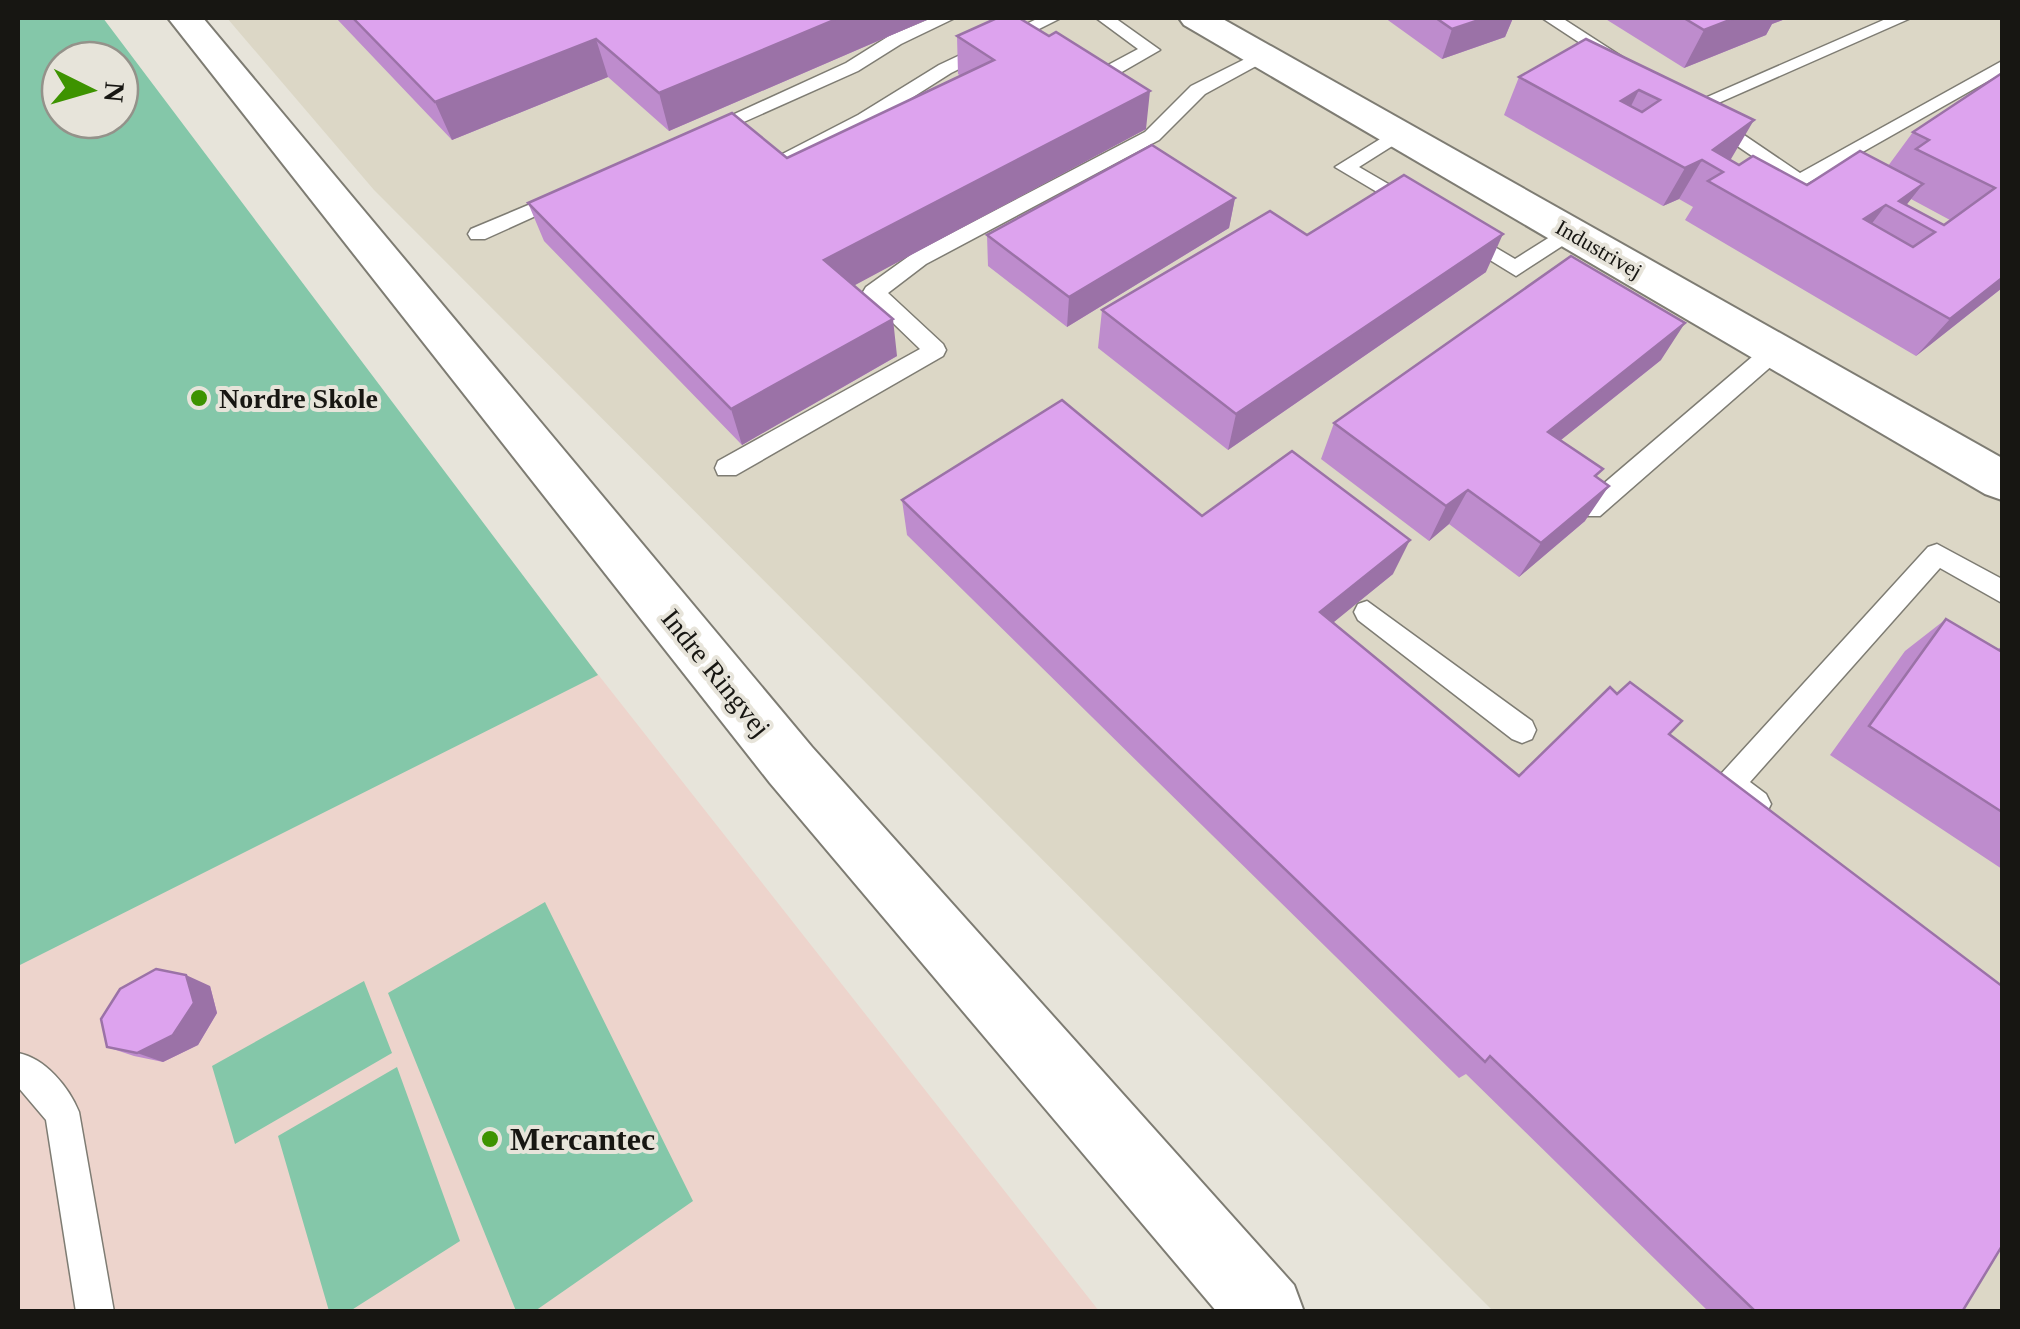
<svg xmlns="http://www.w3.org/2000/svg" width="2020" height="1329" font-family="Georgia,serif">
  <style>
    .built { fill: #dcd7c6 }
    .education { fill: #edd4cc }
    .green { fill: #84c7a9; fill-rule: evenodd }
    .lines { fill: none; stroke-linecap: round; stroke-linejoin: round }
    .service-casing { stroke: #7e7c73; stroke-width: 3 }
    .minor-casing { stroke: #7e7c73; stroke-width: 4 }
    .tertiary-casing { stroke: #7e7c73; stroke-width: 4 }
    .service { fill: #fff; fill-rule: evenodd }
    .minor { fill: #fff; fill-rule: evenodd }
    .tertiary { fill: #fff; fill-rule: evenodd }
    .wall { fill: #be8ccd; fill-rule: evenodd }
    .shaded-wall { fill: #9b72a7 }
    .building { fill: #dda3ee; stroke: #9b72a7; stroke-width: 2.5; fill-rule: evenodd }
    .poi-dot { fill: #3d9300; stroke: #e7e4da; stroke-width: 4 }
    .labels { text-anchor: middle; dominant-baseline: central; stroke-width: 8; stroke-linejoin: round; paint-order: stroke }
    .far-street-label { font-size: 22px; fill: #171612; stroke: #e7e4da }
    .poi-label { font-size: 28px; font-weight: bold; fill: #171612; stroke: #e7e4da; text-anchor: start }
    .street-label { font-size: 28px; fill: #171612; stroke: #e7e4da }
    .near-poi-label { font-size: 32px; font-weight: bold; fill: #171612; stroke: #e7e4da; text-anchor: start }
  </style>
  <rect width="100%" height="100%" fill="#e7e4da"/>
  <path class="built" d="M227,18h1775v1293h-509l-1119,-1121z"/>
  <path class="education" d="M18,18l42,42v60h60v-53l979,1244h-1081z"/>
  <path class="green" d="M18,18h85l495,657 -580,291zM120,60v60h-60v-60z
    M545,902l148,299 -158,110h-19l-128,-318z
    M364,981l28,72 -157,91 -23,-78z
    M397,1067l63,174 -110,70h-21l-51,-175z"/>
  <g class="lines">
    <defs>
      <path id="service" d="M932,18h23l-54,26 -43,27 -148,66 -7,2 -10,-6 153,-70 43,-27z
        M1039,18h22l-110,55 -79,50 -92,45 -7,2 -10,-6 95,-49 81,-50z
        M1096,18h19l45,32 -59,34h-14l-10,-7v-8l18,3 43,-23z
        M1542,18h20l65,42 -9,5 -6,-1z
        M1888,18h23l-213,94h-14l-2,-4z
        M1263,50l6,1v8l-64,35 -46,46 -233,124 -38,29 55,51 3,6 -3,6 -207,119h-18l-3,-7 3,-7 202,-112 -54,-52 -3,-5 3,-5 46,-33 233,-122 46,-46z
        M2002,61v12l-203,115 -97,-66 3,-4h14l81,55z
        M1398,128l10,6 -3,4 -46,29 62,36 3,5 -10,6 -79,-47z
        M564,190l7,2v8l-86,39h-14l-3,-5 3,-5z
        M1569,225l7,2 3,5 -3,5 -60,39 -62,-38 3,-5h14l44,26z
        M1774,343l8,2 3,6 -3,6 -182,159h-18l-4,-7 4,-7 184,-157z
        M1937,544l65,35v24l-62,-35 -190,214 16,12 5,10 -5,10 -10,4c-16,-6 -34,-19 -41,-34l5,-9 208,-228z
        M1367,601l165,120 4,9 -4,9 -10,4 -10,-4 -154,-119 -4,-8 4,-8z
        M18,1053c27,5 51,34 61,59l35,200h-38l-30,-192 -28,-33z"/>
      <path id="minor" d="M1179,18h42l781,440v42l-17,-6 -801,-469z"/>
      <path id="tertiary" d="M168,18h35l609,729 482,538 10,27h-87l-447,-529z"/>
    </defs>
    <use href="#service" class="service-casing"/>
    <use href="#minor" class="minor-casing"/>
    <use href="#tertiary" class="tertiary-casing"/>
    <use href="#service" class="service"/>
    <use href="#minor" class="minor"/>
    <use href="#tertiary" class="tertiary"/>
  </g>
  <path class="wall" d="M336,18h595l-262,113 -61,-54 -156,63z
    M1385,18h128l-8,19 -63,22z
    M1604,18h184l-16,6 -6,11 -82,33z
    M957,36l189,93 -292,156 43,71 -155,89 -198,-204 -16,-38 259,-45 174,-82 -3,-2z
    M1586,39l145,120 -1,1 9,5 68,20 81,-19 25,-34 89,-59v215l-86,68 -231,-136 8,-13 -14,-8 -16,7 -159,-91 15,-38zM1911,199l39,21 -6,5 -38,-20z
    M1235,198l-6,30 -162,99 -79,-61 -1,-31z
    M1307,235l179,37 -258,178 -130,-102 4,-38z
    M1661,360l-100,80 36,37 -12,44 -66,56 -70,-53 -20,17 -108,-82 13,-36z
    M902,500l300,16 191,58 -60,48 186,154 150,-42 293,578h-253l-243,-238 -7,4 -552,-543z
    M1946,619l51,31 5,-4v223l-172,-114 75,-104z
    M210,986l7,27 -19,32 -35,17 -29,-6 -27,-9z"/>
  <path class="shaded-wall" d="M839,18h92l-262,113 -10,-38z
    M1485,18h28l-8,19 -63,22 10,-30z
    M1735,18h53l-16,6 -6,11 -82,33 20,-38z
    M596,39l12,38 -156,63 -17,-38z
    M1639,90l-19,38 1,-27z
    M1150,91l-4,38 -315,169 -7,-38z
    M1754,120l-23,39 -14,10 -4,-19z
    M1702,160l-23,39 -16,7 22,-38z
    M1923,184l-23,29 -1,-12z
    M1235,198l-6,30 -162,99 2,-30z
    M1886,205l-29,38 7,-24z
    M1503,234l-17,38 -258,178 8,-36z
    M2002,278v10l-86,68 34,-37z
    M893,319l4,37 -155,89 -11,-36z
    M1685,323l-24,37 -134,107 21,-35z
    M1609,486l-24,35 -66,56 22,-34z
    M1468,490l-19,34 -20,17 17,-35z
    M1410,540l-17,34 -86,70 13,-32z
    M186,975l24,11 7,27 -19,32 -35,17 -26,-9z"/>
  <path class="building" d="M353,18h486l-180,75 -63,-54 -161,63z
    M997,18h22l30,18 7,-4 94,59 -326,169 69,59 -162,90 -203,-206 204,-90 55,45 207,-98 -37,-24z
    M1436,18h49l-33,11z
    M1684,18h51l-31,12z
    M1586,39l168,81 -41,30 26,15 14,-9 54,29 53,-34 63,33 -24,17 45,24 51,-37 -79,-39 13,-9 -16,-8 89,-59v205l-52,41 -242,-138 15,-9 -21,-12 -17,8 -166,-91zM1639,90l21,10 -18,12 -21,-11zM1886,205l49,27 -22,15 -49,-28z
    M1152,145l83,53 -166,99 -82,-62z
    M1404,175l99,59 -267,180 -134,-104 168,-99 37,24z
    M1571,256l114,67 -137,109 55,37 -8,7 14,10 -68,57 -73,-53 -22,16 -112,-83z
    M1062,400l140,116 90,-65 118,89 -90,72 199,164 91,-89 7,7 13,-12 52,39 -13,13 333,252v260l-40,66h-206l-266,-256 -5,6 -583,-562z
    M1946,619l56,33v160l-133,-86z
    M156,969l30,6 8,28 -21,32 -36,18 -30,-6 -6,-28 19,-30z"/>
  <g class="poi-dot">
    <circle cx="199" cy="398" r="10"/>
    <circle cx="490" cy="1139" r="10"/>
  </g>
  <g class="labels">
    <g class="far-street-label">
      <text transform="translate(1599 249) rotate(30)">Industrivej</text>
    </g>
    <g class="poi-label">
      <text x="219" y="398">Nordre Skole</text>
    </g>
    <g class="street-label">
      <text transform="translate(716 673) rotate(51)">Indre Ringvej</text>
    </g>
    <g class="near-poi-label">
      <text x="510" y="1139">Mercantec</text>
    </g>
  </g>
  <rect width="2020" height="1329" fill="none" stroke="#171612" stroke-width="40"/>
  <g transform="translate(90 90) rotate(95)"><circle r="48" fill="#e7e4da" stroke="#94928a" stroke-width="2.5"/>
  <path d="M0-8L18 38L0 25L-18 38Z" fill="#3d9300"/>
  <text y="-15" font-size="28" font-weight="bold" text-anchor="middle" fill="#171612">N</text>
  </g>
</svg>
